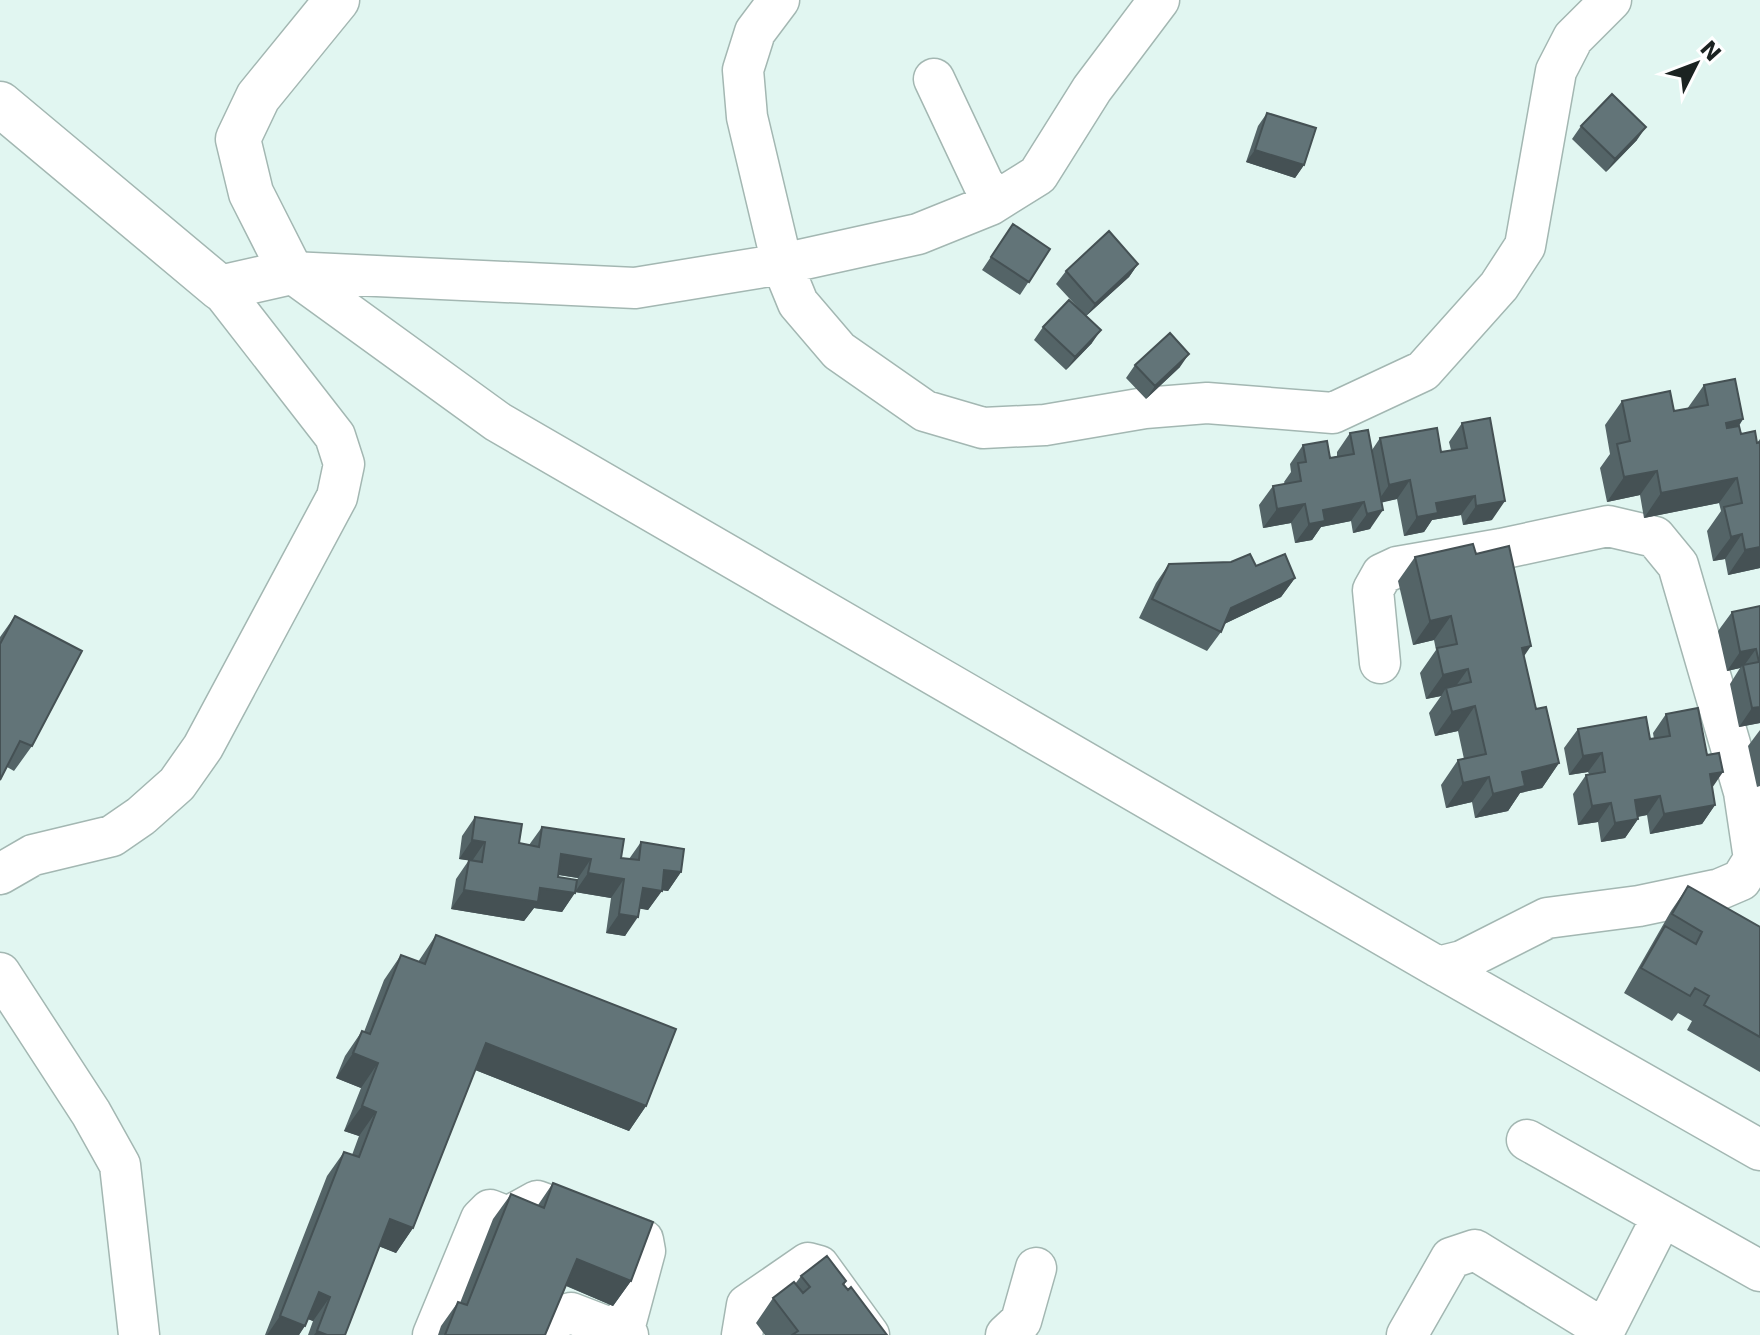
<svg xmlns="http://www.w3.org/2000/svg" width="1760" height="1335" font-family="'DejaVu Sans',sans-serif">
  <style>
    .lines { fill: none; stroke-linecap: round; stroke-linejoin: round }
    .minor-casing { stroke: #a3b7b2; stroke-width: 43 }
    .tertiary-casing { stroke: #a3b7b2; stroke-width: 47 }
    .minor { stroke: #fff; stroke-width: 40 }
    .tertiary { stroke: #fff; stroke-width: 44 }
    .wall { fill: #546467; fill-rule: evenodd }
    .shaded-wall { fill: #455154 }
    .building { fill: #627478; stroke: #455154; stroke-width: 2 }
  </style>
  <rect width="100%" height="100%" fill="#e1f6f1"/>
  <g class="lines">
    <defs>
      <path id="minor" d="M779,0l-24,32 -12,38 4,47 35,147 16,39 41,48 86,60 58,17 62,-3 100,-17 62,-5 126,10 90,-42 76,-85 26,-40 31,-175 17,-33 38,-38
        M934,79l49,104 14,17
        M291,272l207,150 940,545 322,183
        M291,272l344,16 147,-24 136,-30 72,-29 48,-30 54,-86 67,-89
        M1380,663l-7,-73 9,-16 15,-7 104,-18 107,-23 47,11 23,28 66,227 10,67 -13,21 -21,9 -81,17 -92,12 -85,43 -24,6
        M0,874l33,-19 79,-19 29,-20 36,-32 26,-37 134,-250 7,-33 -9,-28 -115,-148
        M0,973l91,140 29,52 19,170
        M1527,1140l233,131
        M433,1335l48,-116 9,-9 18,7 29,-16 106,39 2,11 -22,82
        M544,1335l7,-15 20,-7 57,22
        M742,1335l5,-30 61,-42 11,3 50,69
        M1006,1335l15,-14 15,-53
        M1407,1335l44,-77 24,-8 130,80
        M1602,1335l60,-118"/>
      <path id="tertiary" d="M0,104l220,184 71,-16 -40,-79 -13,-54 20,-42 79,-97"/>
    </defs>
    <use href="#minor" class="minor-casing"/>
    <use href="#tertiary" class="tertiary-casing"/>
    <use href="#minor" class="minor"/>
    <use href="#tertiary" class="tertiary"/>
  </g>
  <path class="wall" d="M1267,113l37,52 -9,13 -49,-16 12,-36z
    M1581,126l56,14 -31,32 -34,-33z
    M1013,224l37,25 -30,46 -38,-25z
    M1138,264l-9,13 -43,39 6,27 -26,27 -32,-30 9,-13 38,-16 -25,-27 10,-13z
    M1135,365l45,2 -34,32 -20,-21z
    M1704,385l39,34 -4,7 2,8 16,9 3,-4v129l-32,7 -3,-16 -12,2 -6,-30 14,-20 -2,-8 -75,15 -4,-23 -33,7 -7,-34 10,-14 -5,-29 17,-24 52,10 13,-2z
    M1462,423l30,97 -29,5 -2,-10 -29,5 -8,12 -20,4 -7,-37 -16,3 -11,27 -17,4 -2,-12 -30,6 -9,13 -17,3 -4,-20 -28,5 -4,-23 14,-19 12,-2 -1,-2 7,-10 -1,-8 13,-19 27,13 7,-2v-4l13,-19 22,17 8,-12 61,14 10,-2 -2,-8z
    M1476,554l48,103 12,52 23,54 -17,25 -22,5 -12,18 -33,7 -3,-16 -26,6 -5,-23 17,-25 6,-1 -6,-28 -23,5 -6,-23 12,-17 -15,3 -6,-26 16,-23 -2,-10 -21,5 -15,-64 17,-24z
    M1169,564l87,2 39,12 -14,19 -57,27 -3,8 -14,19 -68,-33 17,-35z
    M1760,606v117l-21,4 -9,-43 10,-16 -13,3 -9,-40 14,-19z
    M15,616l17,130 -18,25 -7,-4 -7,13v-143z
    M1666,714l46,74 3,17 -13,19 -52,10 -3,-19 -9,2v2l-13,19 -24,4 -3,-20 -20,3 -5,-31 13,-19 3,-1 -1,-2 -19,3 -5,-27 14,-19 72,10h4l-1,-6z
    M1760,730v56l-3,1 -9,-41z
    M475,817l44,26 10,2 13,-18 79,31 8,1 12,-17 40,30 -13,19 -6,-1 -14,20 -8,-2 -15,28 -19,-3 5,-35 -36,-6 -13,20 -28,-4 -10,13 -73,-12 5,-30 13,-19 -10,-1 3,-23zM558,875l20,3 -1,2 -19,-3z
    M1688,886l72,41v145l-73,-42 5,-9 -14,-8 -6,8 -48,-28 47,-82z
    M436,935l210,171 -17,25 -154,-61 -62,158 -17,25 -17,-7 -34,89h-37l5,-14 -5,-2 -9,16h-34l62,-159 17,-24 8,3 7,-19 -15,-5 17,-43 -25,-10 9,-22 17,-25 2,1 20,-52 17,-25 17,7z
    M553,1183l78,98 -18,25 -47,-20 -21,49h-107l3,-9 17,-24 2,1 33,-84 18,-25 27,11z
    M801,1276l45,5 -2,4 43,50h-122l-9,-12 17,-25 22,-14z"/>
  <path class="shaded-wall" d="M1646,127l-9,13 -31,32 9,-13z
    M1255,150l49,15 -9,13 -49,-16z
    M1138,264l-9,13 -43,39 9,-12z
    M1101,330l-9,13 -26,27 9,-13z
    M1189,354l-9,13 -34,32 9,-13z
    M1743,419l-17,25v-21z
    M1657,471l-17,24 -33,7 17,-25z
    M1737,478l-18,25 -75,15 17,-25z
    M1410,480l-13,19 -21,5 13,-19z
    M1475,496l-14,19 -29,5 -8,12 -20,4 13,-19 19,-14z
    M1505,501l-13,19 -29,5 13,-19z
    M1364,502l-13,19 -30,6 -9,13 -17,3 14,-19 14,-14z
    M1305,504l-14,19 -28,5 14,-19z
    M1383,510l-13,19 -17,4 14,-19z
    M1742,534l-17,25 -12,2 18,-24z
    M1760,547v21l-32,7 17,-25z
    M1295,578l-14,19 -63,30 13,-19z
    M1451,616l-17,24 -21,5 17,-24z
    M1531,646l-17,25 8,-23z
    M1756,649l-13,18v-2l-3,3 -13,3 13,-19z
    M1468,669l-17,24 -5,-5 -5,8 -15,3 17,-24z
    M1475,706l-17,25 -23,5 17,-24z
    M1760,707v16l-21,4 13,-19z
    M1602,753l-14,19 -19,3 14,-19z
    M1559,763l-17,25 -22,5 -12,18 -33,7 18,-24 29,-22z
    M1723,772l-13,19v-17z
    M1489,777l-17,25 -26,6 17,-25z
    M1660,796l-13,19 -25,4 13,-19z
    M1611,803l-13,19 -20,3 14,-19z
    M1715,805l-13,19 -52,10 14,-20z
    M1638,819l-13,19 -24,4 14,-19z
    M472,840l13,2 -13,19 -13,-2z
    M561,854l30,5 -13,19 -30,-5z
    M664,870l17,2 -13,19 -17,-2z
    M588,873l36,6 -13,19 -36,-6z
    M540,888l35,5 -13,19 -28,-4 -10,13 -73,-12 13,-19z
    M643,888l19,3 -14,19 -19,-3z
    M619,914l19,3 -13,19 -19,-3z
    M486,1043l160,63 -17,25 -161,-64z
    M353,1053l25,10 -17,25 -25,-10z
    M362,1106l14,6 -17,24 -15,-5z
    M390,1219l23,9 -17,25 -23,-9z
    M577,1259l54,22 -18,25 -53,-23z
    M319,1292l11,5 -17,24 -11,-4z
    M280,1316l25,10 -6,9h-32z
    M317,1331l10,4h-13z"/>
  <path class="building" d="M1612,94l34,33 -31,32 -34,-33z
    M1267,113l49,15 -12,37 -49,-15z
    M1013,224l37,25 -21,33 -38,-25z
    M1109,231l29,33 -43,40 -29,-33z
    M1069,300l32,30 -26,27 -32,-30z
    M1170,333l19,21 -34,32 -20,-21z
    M1735,379l8,40 -17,4 1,5 12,-2 2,8 14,-3 2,12 3,-1v105l-15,3 -3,-16 -11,3 -7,-30 18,-4 -5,-25 -76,15 -4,-22 -33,6 -7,-33 13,-3 -8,-40 48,-10 4,20 34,-6 -4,-20z
    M1490,418l15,83 -29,5 -1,-10 -39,7 2,10 -21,4 -7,-37 -21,5 -9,-47 57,-10 4,24 26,-4 -5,-25z
    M1368,430l15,80 -16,4 -3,-12 -41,8 2,11 -16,3 -4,-20 -28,5 -4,-23 28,-5 -3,-18 8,-1 -3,-17 24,-4 3,17 24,-4 -4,-21z
    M1473,544l3,10 33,-8 22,100 -9,2 14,61 10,-2 13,56 -37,9 3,14 -32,8 -4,-17 -26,6 -5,-23 28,-6 -11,-48 -23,6 -6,-24 25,-6 -3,-13 -25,6 -6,-27 20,-4 -6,-28 -21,5 -15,-64z
    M1250,554l6,12 29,-12 10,24 -64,30 -10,24 -69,-33 17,-35 62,-2z
    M1760,606v101l-8,1 -9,-43 16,-3 -3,-13 -16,3 -8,-40z
    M15,616l67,35 -50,95 -12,-5 -20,39v-136z
    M1698,708l9,47 12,-2 4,19 -13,2 5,31 -51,9 -4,-18 -25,4 3,19 -23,4 -4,-20 -19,3 -6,-31 19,-3 -3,-19 -19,3 -5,-27 68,-12 4,22 20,-3 -4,-22z
    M475,817l47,7 -3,19 20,4 3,-20 82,12 -3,19 18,2 2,-18 43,7 -3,23 -17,-2 -2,21 -19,-3 -5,29 -19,-3 5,-35 -36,-6 3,-14 -30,-5 -3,23 19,3 -2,13 -35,-5 -2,14 -74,-12 5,-30 13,2 3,-20 -13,-2z
    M1688,886l72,41v110l-56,-32 5,-9 -14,-8 -5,8 -49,-28 24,-42 31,18 6,-12 -30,-18z
    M436,935l240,94 -30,77 -160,-63 -73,185 -23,-9 -45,116h-18l-10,-4 13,-34 -11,-5 -14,34 -25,-10 64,-164 15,5 17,-45 -14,-6 16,-43 -25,-10 9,-22 8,3 31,-79 24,9z
    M553,1183l100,39 -22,59 -54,-22 -32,76h-100l13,-33 9,3 44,-111 33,14z
    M827,1256l19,25 -3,3 5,6 3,-3 36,48h-95l6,-4 -25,-33 21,-16 9,11 7,-6 -9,-11z"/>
  <g transform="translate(1696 64) rotate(48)" stroke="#ffffff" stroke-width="6" paint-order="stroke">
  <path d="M0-6L14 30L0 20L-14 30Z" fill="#1b2321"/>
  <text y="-12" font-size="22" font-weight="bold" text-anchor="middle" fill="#1b2321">N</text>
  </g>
</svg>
